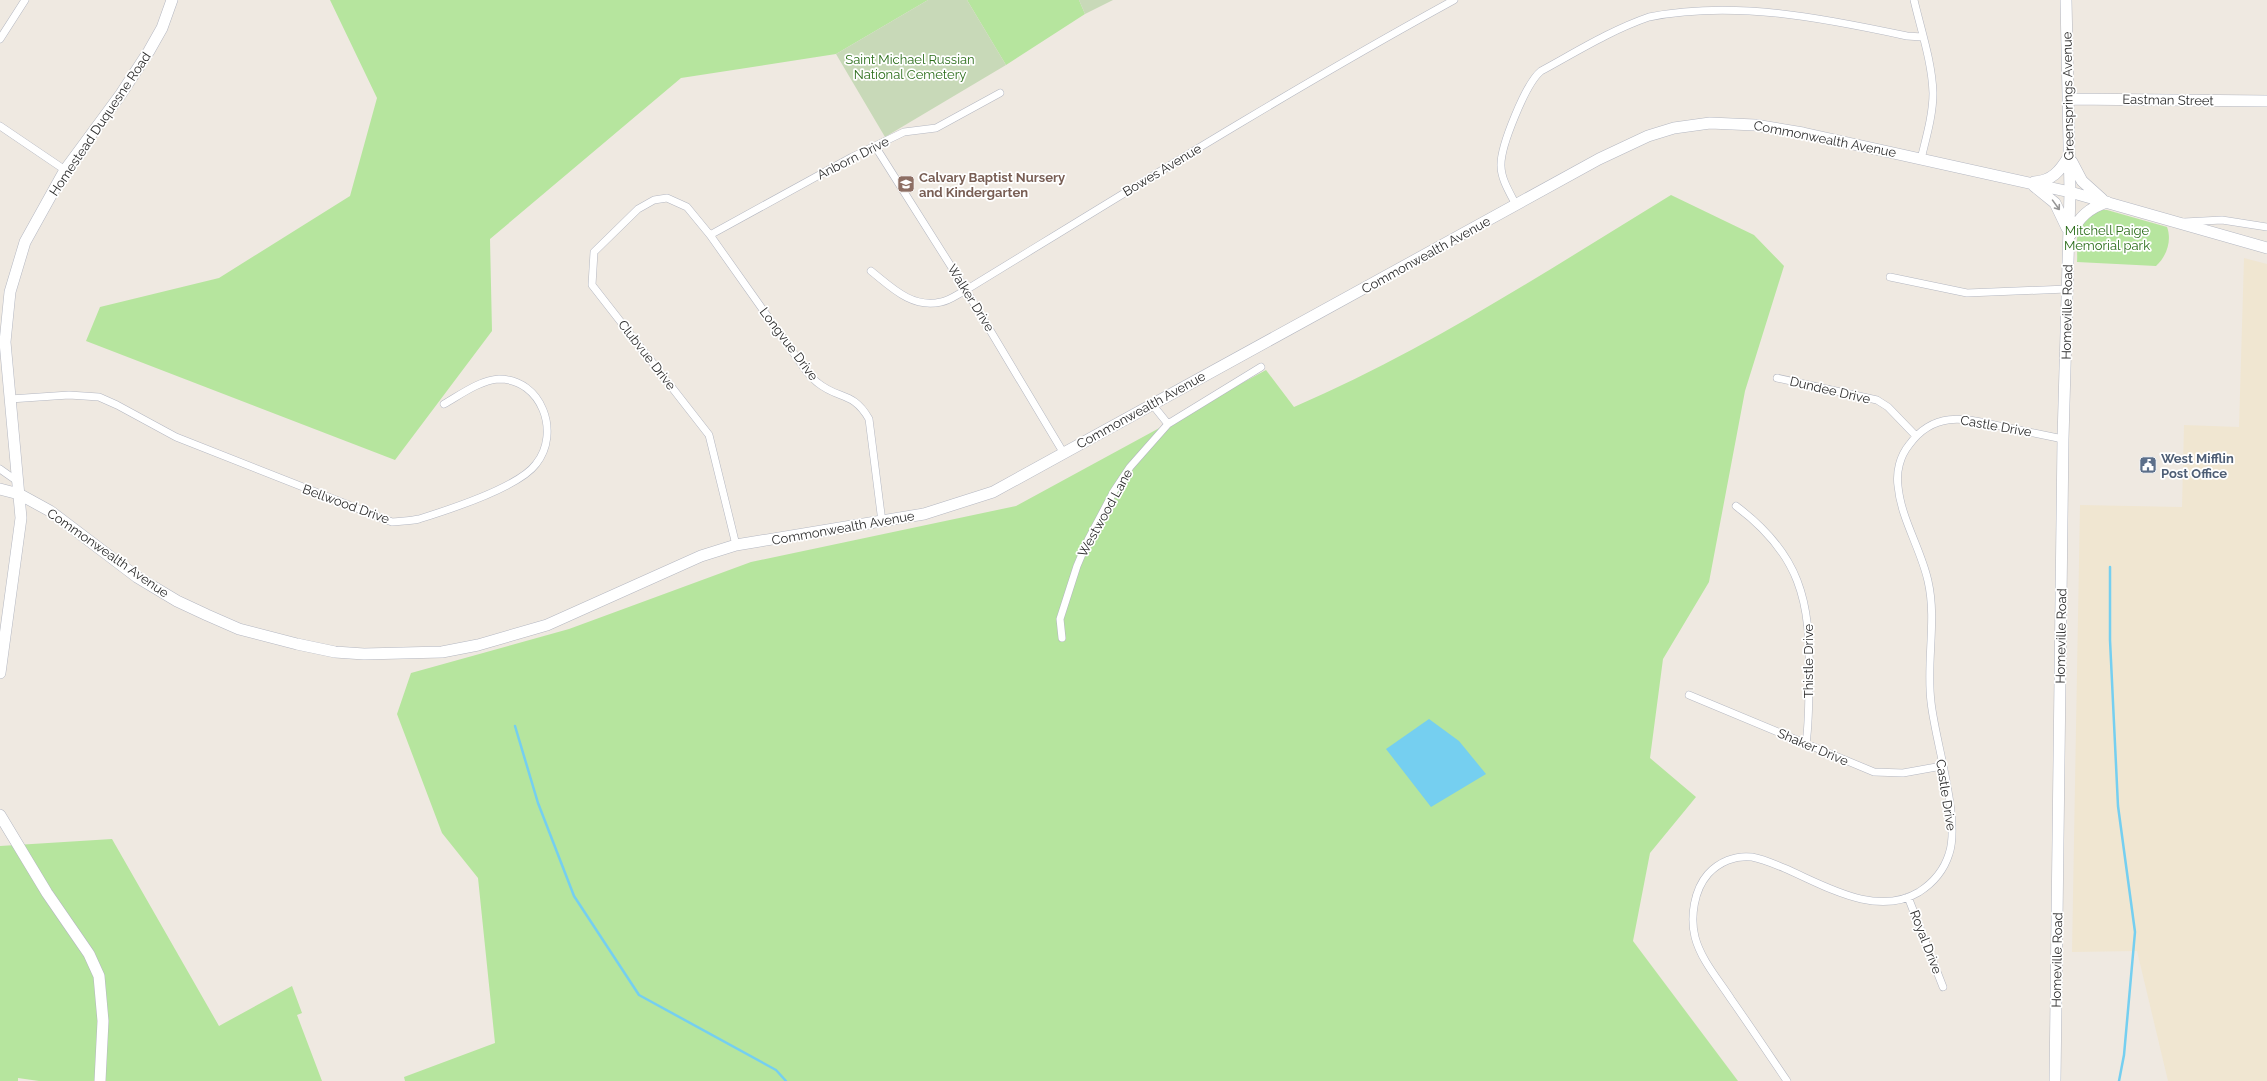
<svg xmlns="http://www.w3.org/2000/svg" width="2267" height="1081" font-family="Raleway,sans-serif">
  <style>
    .education { fill: #f0e6d1 }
    .green { fill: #b6e59e }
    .cemetery { fill: #c8d9b8 }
    .water { fill: #75cff0 }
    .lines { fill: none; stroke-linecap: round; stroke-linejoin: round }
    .stream { stroke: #75cff0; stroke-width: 2.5 }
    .street-casing { stroke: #b4b7c1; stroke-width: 8 }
    .secondary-casing { stroke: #b4b7c1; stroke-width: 12 }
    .street { stroke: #fff; stroke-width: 7 }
    .secondary { stroke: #fff; stroke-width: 11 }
    .oneway { stroke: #969696 }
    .labels { text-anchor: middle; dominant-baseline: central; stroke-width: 3.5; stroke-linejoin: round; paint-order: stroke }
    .park-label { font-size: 13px; fill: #2c6e1b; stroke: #fff }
    .street-label { font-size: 13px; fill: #2e2e2e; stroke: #fff }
    .education-label { font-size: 13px; font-weight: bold; fill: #785e54; stroke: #fff; text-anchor: start }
    .service-label { font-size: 13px; font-weight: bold; fill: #4e5e75; stroke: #fff; text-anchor: start }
  </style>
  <rect width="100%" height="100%" fill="#efe9e1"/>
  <path class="education" d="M2244,258l23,6v817h-99l-31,-130 -65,1 8,-447 102,2 2,-82 55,2z"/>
  <path class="green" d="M330,0h598l-92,54 -155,24 -191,161 2,92 -97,129 -309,-119 14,-34 119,-29 131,-82 27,-98z
    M967,0h112l6,14 -79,51z
    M1671,195l83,40 30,31 -39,125 -36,191 -46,77 -13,99 46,39 -46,56 -17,88 105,140h-1333l-1,-4 91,-34 -17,-165 -36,-45 -45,-119 14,-41 158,-44 182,-67 265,-56 250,-136 28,37c133,-57 254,-137 377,-212z
    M2100,210h7l60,17c5,13 0,29 -11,39l-79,-4c1,-12 -3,-31 6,-41 4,-5 12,-8 17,-11z
    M112,839l107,187 73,-40 10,27 -5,2 25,66h-283l-21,-3v3h-18v-235z"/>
  <path class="cemetery" d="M928,0h39l39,65 -121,72 -49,-83z
    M1079,0h34l-28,14z"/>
  <path class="water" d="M1429,719l30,22 27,33 -55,33 -45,-58z"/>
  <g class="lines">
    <path class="stream" d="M2110,567v73l8,166 17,126 -11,123 -5,26
      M515,726l23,77 36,93 65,99 137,75 10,11"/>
    <defs>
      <path id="street" d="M1914,0c7,30 18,62 19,93 0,22 -7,45 -12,66
        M0,39l25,-39
        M0,126l65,44
        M875,146l91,144 97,162
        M1516,205c-6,-12 -15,-26 -15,-39 -1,-19 25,-83 40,-95 35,-19 70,-41 108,-54 85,-17 174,1 258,19l15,1
        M2184,222l38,-2 45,7
        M710,235l142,-78 52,-25 32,-4 64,-35
        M871,271c20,16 41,38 70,31 8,-1 17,-8 25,-12 162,-99 322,-199 488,-290
        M1890,277l77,16 100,-4
        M1777,378l100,22 11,7 28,29
        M10,399l59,-4 30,2 18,8 59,32 216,85c9,-1 19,-1 27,-3 29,-9 100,-32 117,-55 25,-31 6,-85 -37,-85 -19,1 -39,16 -55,25
        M1168,424l93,-57
        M0,469l17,12
        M1736,506c64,48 75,95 73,171 0,22 0,45 -3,67
        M736,545l-27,-110 -117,-150 2,-33 44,-43 16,-9 13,-2 20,9 23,28 97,137c4,4 7,8 11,11 21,17 35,8 51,36l13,103
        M1062,638l-2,-19 17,-53 11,-26 26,-49 16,-24 38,-43 -16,-20
        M1689,695l185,77 29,1 39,-7
        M1908,897l35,90
        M1787,1081c-19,-28 -37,-55 -56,-82 -13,-20 -30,-39 -36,-62 -5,-20 -1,-47 13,-63 11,-12 27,-19 44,-17 11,2 22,7 32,11 40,17 92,50 135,24 14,-9 25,-22 30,-38 12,-35 -14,-113 -18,-152 -5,-40 6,-82 -3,-121 -7,-32 -27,-62 -30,-95 -2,-14 2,-30 11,-41 26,-36 58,-26 95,-18 20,4 40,8 59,12"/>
      <path id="secondary" d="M2069,99l198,2
        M2072,162l10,19 20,18
        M2034,182c18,-1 26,-11 35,-26
        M2034,186l21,17 12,25
        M2071,234c8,-17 18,-26 36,-32
        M0,489l19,5 31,17 87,66 40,24 30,14 32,14 58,15 38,8 29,2 78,-2 36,-7 69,-20 154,-69 35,-11 188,-31 69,-22 606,-333 49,-23 26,-8 36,-5 45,2 48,8 267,59 197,56
        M0,673l21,-155 -16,-176 5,-50 15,-50 40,-72 56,-76 28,-43 13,-23 10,-28
        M0,815l47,78 42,61 10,22 4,45 -3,60
        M2055,1081l8,-642 7,-247 -4,-192"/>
    </defs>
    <use href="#street" class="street-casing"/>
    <use href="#secondary" class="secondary-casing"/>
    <use href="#street" class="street"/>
    <use href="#secondary" class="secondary"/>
  </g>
  <defs><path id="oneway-shaft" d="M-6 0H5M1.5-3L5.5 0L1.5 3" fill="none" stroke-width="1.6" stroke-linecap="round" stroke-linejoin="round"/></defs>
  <use class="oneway" href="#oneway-shaft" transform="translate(2056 205) rotate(54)"/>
  <defs>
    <symbol id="school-square" viewBox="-11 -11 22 22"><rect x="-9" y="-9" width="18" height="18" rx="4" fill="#8d6e63" stroke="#fff"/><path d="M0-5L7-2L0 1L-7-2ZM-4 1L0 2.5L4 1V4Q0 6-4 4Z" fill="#fff"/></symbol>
    <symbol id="civic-square" viewBox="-11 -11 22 22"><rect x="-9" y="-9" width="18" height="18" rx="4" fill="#5c6f8a" stroke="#fff"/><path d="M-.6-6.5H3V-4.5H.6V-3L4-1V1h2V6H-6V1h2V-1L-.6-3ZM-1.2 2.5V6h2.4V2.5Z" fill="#fff"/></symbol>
  </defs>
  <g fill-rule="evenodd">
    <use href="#school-square" x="896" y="174" width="20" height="20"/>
    <use href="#civic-square" x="2138" y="455" width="20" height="20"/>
  </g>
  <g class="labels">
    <g class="park-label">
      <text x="910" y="59">Saint Michael Russian<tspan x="910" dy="15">National Cemetery</tspan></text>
      <text x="2107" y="230">Mitchell Paige<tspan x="2107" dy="15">Memorial park</tspan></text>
    </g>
    <g class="street-label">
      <text transform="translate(2068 96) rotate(-91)">Greensprings Avenue</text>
      <text transform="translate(2168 100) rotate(1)">Eastman Street</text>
      <text transform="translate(100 124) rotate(-56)">Homestead Duquesne Road</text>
      <text transform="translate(1825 139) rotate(11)">Commonwealth Avenue</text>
      <text transform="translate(853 158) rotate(-27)">Anborn Drive</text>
      <text transform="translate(1162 170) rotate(-31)">Bowes Avenue</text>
      <text transform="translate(1426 255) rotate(-29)">Commonwealth Avenue</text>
      <text transform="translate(971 298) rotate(58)">Walker Drive</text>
      <text transform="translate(2067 312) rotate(-89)">Homeville Road</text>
      <text transform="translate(789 344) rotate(53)">Longvue Drive</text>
      <text transform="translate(647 355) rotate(52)">Clubvue Drive</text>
      <text transform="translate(1830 390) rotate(13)">Dundee Drive</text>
      <text transform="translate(1141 410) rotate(-29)">Commonwealth Avenue</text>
      <text transform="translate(1996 426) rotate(10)">Castle Drive</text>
      <text transform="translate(346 504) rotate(20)">Bellwood Drive</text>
      <text transform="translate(1105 513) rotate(-61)">Westwood Lane</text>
      <text transform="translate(843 528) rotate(-10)">Commonwealth Avenue</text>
      <text transform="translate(108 553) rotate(35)">Commonwealth Avenue</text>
      <text transform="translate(2061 636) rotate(-89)">Homeville Road</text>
      <text transform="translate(1808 661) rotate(-90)">Thistle Drive</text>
      <text transform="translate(1813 747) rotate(23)">Shaker Drive</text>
      <text transform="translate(1946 795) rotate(81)">Castle Drive</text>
      <text transform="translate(1926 942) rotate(69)">Royal Drive</text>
      <text transform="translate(2057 960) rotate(-89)">Homeville Road</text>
    </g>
    <g class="education-label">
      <text x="919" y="177">Calvary Baptist Nursery<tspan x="919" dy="15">and Kindergarten</tspan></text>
    </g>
    <g class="service-label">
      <text x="2161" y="458">West Mifflin<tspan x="2161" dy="15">Post Office</tspan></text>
    </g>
  </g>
</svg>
